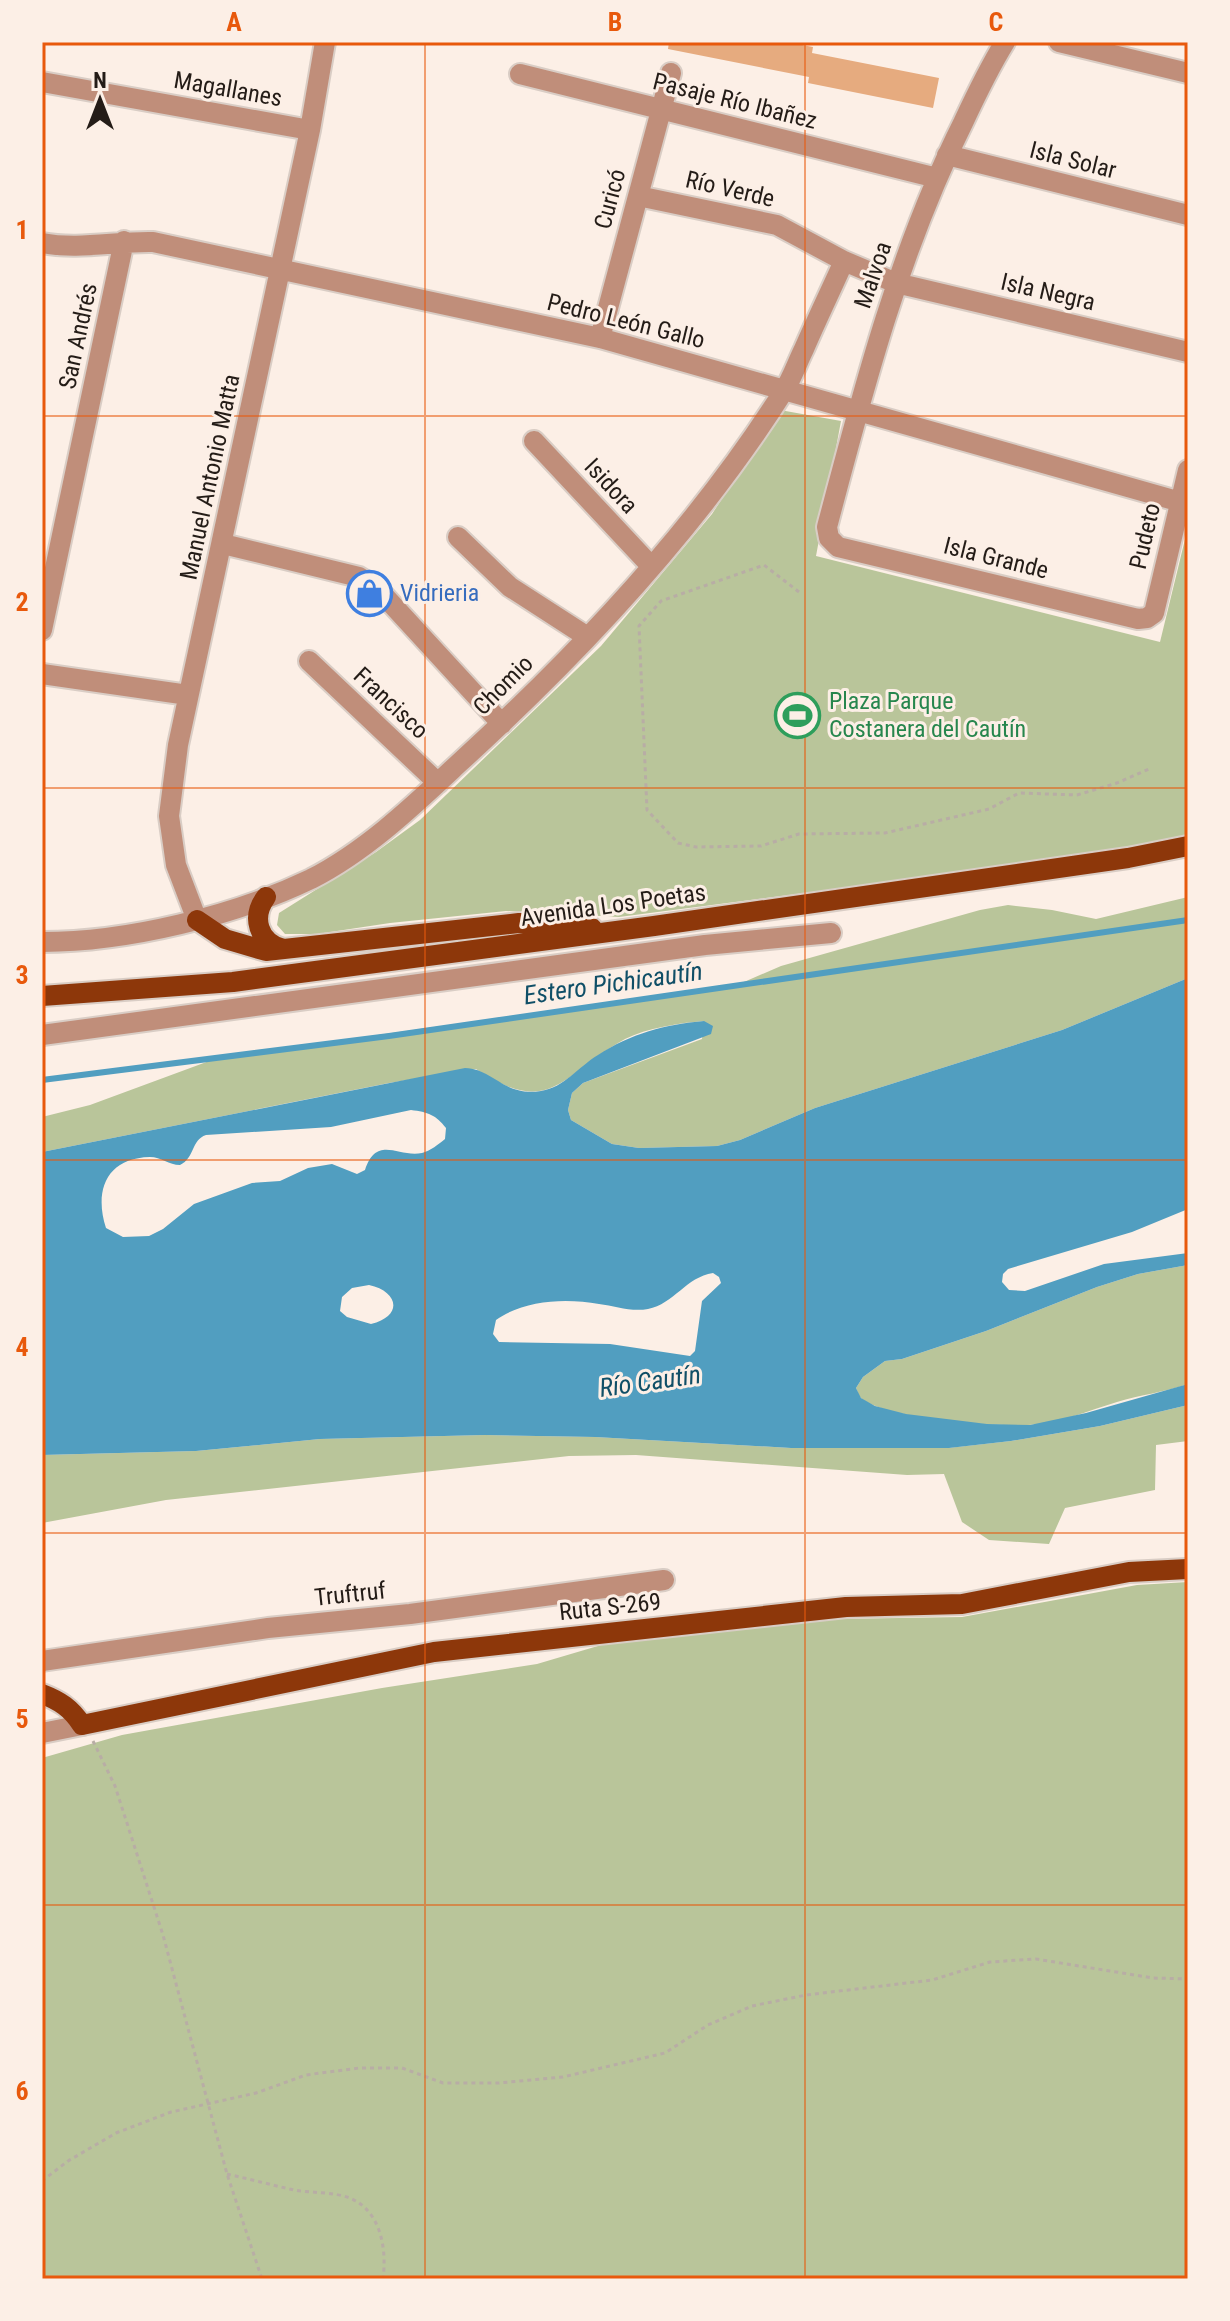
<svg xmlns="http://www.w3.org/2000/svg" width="1230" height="2321" font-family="'Roboto Condensed',sans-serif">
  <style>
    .green { fill: #b9c59a }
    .water { fill: #519ec0; fill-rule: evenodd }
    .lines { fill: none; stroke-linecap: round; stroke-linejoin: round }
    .stream { stroke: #519ec0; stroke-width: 6 }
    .building { fill: #e6ab7f }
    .minor-casing { stroke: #d9cdc5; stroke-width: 24 }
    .major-casing { stroke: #d9cdc5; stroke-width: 24 }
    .path { stroke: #b8ada5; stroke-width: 3; stroke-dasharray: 4 4; stroke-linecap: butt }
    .minor { stroke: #c08e7a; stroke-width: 20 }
    .major { stroke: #8d370a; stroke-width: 20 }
    .grid { fill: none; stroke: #e8590c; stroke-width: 2; stroke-opacity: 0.55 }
    .labels { text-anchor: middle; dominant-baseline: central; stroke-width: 6; stroke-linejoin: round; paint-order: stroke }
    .street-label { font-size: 24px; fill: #241c17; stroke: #fcefe6 }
    .shop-label { font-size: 24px; fill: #366cbe; stroke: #fcefe6; text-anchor: start }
    .leisure-label { font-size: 24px; fill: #27864d; stroke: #fcefe6; text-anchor: start }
    .water-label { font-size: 26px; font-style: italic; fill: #104f67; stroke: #fcefe6 }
    .neatline { fill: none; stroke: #e8590c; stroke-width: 3 }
    .grid-label { font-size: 26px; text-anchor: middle; font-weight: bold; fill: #e8590c }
  </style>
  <rect width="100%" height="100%" fill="#fcefe6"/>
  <path class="green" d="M780,410l61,11 -25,135 344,86 28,-115v314l-26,6 -543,70 -113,-6 -116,12 -73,11h-32l-8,-9 2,-12 97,-61 44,-32 181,-174 111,-132z
    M1188,897v81l-126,52 -247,78 -75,32 -23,6 -78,2 -27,-4 -41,-24 -3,-10 4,-17 11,-10 119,-44 2,-18c-25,2 -57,7 -79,18 -63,34 -73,81 -149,30l-87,14 -347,69v-35l48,-12 130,-48 517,-72 44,-19 199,-56 28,-5 44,5 44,9z
    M1188,1265v119c-23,8 -48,11 -71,18 -29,9 -58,21 -88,23 -32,2 -145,-6 -168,-27 -3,-3 -3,-6 -5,-10l7,-11 22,-16 17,-2 84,-28 111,-44 41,-13z
    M1188,1405v36l-32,4 -1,45 -90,18 -16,36 -60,-4 -27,-18 -18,-48 -37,1 -271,-20 -67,1 -403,44 -124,23v-68l154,-4 124,-12 165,-4 110,2 196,11h157l63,-7 89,-15z
    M1188,1582v697h-1146v-521l80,-23 260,-47 155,-24 71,-21 228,-24 126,-2 175,-32z"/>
  <path class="water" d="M1188,978v231l-56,23 -124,37 -5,5 -1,8 7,8 16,1 79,-27 84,-11v12l-50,9 -41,13 -111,44 -84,28 -17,2 -22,16 -7,11 5,10 14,8 31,8 81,10 43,1 56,-12 102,-29v21l-88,21 -89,15 -62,7h-158l-196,-11 -110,-2 -165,4 -124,12 -154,4v-303l423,-84c29,1 39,29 76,23 24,-4 37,-24 57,-36 32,-21 68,-31 106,-34l9,5 -2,8 -128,49 -11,10 -4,17 3,10 41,24 27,4 78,-2 23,-6 75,-32 247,-78zM411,1110c17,2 25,5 35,18l-1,11c-6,5 -15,12 -23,14 -24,5 -45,-19 -57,17l-8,4 -25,-10 -24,4 -28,13 -28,2 -58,21 -31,25 -14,7 -26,1 -17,-9c-12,-37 0,-70 44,-71 11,0 19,8 30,8 15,-7 11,-25 26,-30l125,-8zM713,1273l6,4 2,6 -19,18 -7,50 -5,5 -80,-12 -111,-2 -6,-8 3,-14c28,-20 69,-22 103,-16 16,2 32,8 49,5 26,-5 38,-32 65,-36zM369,1285c29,6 35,31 2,39l-24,-7 -7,-6 2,-14 10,-9z"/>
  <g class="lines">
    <path class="stream" d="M42,1080l347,-44 799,-116"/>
  </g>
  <path class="building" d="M669,42h117l27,5 -1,6 127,25 -6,30 -125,-25 1,-6 -141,-28z"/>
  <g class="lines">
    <defs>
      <path id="minor" d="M1005,42c-16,26 -29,53 -42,81 -64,128 -100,267 -136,404l2,11 9,9 300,72 9,-1 7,-5 34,-143
        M1059,42l129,31
        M520,74l417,104
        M42,82l268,48
        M947,155l241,60
        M638,196l139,29 67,36 52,22 292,69
        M42,243c36,7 75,-2 111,-1l447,96 588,166
        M600,338l71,-265
        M534,441l117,125
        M458,537l52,50 76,49
        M223,544l136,33 18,11 125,136
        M42,630l82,-389
        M309,661l129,122
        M42,674l146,21
        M197,920l-21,-55 -7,-49 9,-71 132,-615 15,-88
        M42,942c85,0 192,-26 269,-63 55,-28 102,-73 147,-115 121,-110 237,-233 325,-372 9,-13 14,-29 21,-43 13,-30 27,-59 40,-88
        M42,1035l663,-90 126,-12
        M42,1661l226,-33 142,-14 254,-34
        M42,1733l40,-8"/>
      <path id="major" d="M266,897c-15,20 -8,45 17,52
        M197,920l28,19 41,12 253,-28 49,1 24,4
        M42,996l191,-14 421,-56 474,-68 60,-12
        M42,1694c18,7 29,14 40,31l352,-73 412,-45 116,-3 167,-32 59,-3"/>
    </defs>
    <use href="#minor" class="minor-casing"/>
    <use href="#major" class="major-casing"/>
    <path class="path" d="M799,592l-35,-27 -103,36 -22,25 8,184 31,33 18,4 65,-1 38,-12 86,-1 104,-24 30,-16 58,2 40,-12 32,-14
      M93,1741l22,45 48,149 64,239 35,105
      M227,2174c22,5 45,11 67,16 18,3 40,2 56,8 31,13 37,51 33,81
      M42,2181l26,-20 48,-28 55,-21 85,-19 50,-18 53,-7h43l41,15h56l64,-6 102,-24 43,-28 44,-19 54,-11 126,-15 58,-18 46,-3 117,19 35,1"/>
    <use href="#minor" class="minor"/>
    <use href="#major" class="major"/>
  </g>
  <path class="grid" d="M425,42v2237M805,42v2237M42,416h1146M42,788h1146M42,1160h1146M42,1533h1146M42,1905h1146"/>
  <defs>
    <symbol id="shop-ring" viewBox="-11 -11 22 22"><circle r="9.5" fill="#fcefe6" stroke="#3f7fe0" stroke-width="1.5"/><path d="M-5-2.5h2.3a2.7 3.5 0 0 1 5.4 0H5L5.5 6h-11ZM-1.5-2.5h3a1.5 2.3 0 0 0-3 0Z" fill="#3f7fe0"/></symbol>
    <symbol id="stadium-ring" viewBox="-11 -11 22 22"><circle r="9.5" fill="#fcefe6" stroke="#2e9e5b" stroke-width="1.5"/><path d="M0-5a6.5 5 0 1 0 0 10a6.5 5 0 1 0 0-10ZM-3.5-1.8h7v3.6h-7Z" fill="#2e9e5b"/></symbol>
  </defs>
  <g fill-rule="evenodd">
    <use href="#shop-ring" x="344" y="568" width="51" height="51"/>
    <use href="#stadium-ring" x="772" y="690" width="51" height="51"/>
  </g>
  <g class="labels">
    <g class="street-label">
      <text transform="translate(228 89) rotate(10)">Magallanes</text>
      <text transform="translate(735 101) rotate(14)">Pasaje Río Ibañez</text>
      <text transform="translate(1073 160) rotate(14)">Isla Solar</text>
      <text transform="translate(730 189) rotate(13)">Río Verde</text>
      <text transform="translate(610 199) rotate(-75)">Curicó</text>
      <text transform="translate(873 275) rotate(-71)">Malvoa</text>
      <text transform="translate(1048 292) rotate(13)">Isla Negra</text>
      <text transform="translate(626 321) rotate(14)">Pedro León Gallo</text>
      <text transform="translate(78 336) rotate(-78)">San Andrés</text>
      <text transform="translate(210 477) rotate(-78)">Manuel Antonio Matta</text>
      <text transform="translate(611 486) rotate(47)">Isidora</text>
      <text transform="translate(1145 536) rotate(-77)">Pudeto</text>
      <text transform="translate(996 558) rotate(14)">Isla Grande</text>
      <text transform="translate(503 685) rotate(-45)">Chomio</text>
      <text transform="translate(391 703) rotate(43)">Francisco</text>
      <text transform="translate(613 905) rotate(-8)">Avenida Los Poetas</text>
      <text transform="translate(350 1594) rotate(-6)">Truftruf</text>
      <text transform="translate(610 1607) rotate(-6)">Ruta S-269</text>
    </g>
    <g class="shop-label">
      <text x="400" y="593">Vidrieria</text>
    </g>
    <g class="leisure-label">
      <text x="829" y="701">Plaza Parque<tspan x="829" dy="28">Costanera del Cautín</tspan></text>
    </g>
    <g class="water-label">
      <text transform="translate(613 983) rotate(-8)">Estero Pichicautín</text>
      <text transform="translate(650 1381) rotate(-8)">Río Cautín</text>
    </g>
  </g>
  <rect width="1230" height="2321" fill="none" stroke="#fcefe6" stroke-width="88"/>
  <g transform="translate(100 100)" stroke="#fcefe6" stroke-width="6" paint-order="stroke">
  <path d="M0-6L14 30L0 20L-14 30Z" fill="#241c17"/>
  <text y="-12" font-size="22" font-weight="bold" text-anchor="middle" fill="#241c17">N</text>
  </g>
  <rect x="44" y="44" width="1142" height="2233" class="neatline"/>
  <g class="grid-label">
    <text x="234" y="31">A</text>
    <text x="615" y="31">B</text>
    <text x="996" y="31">C</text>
    <text x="22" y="239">1</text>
    <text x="22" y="611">2</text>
    <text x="22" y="984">3</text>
    <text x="22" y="1356">4</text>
    <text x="22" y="1728">5</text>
    <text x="22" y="2100">6</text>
  </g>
</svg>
